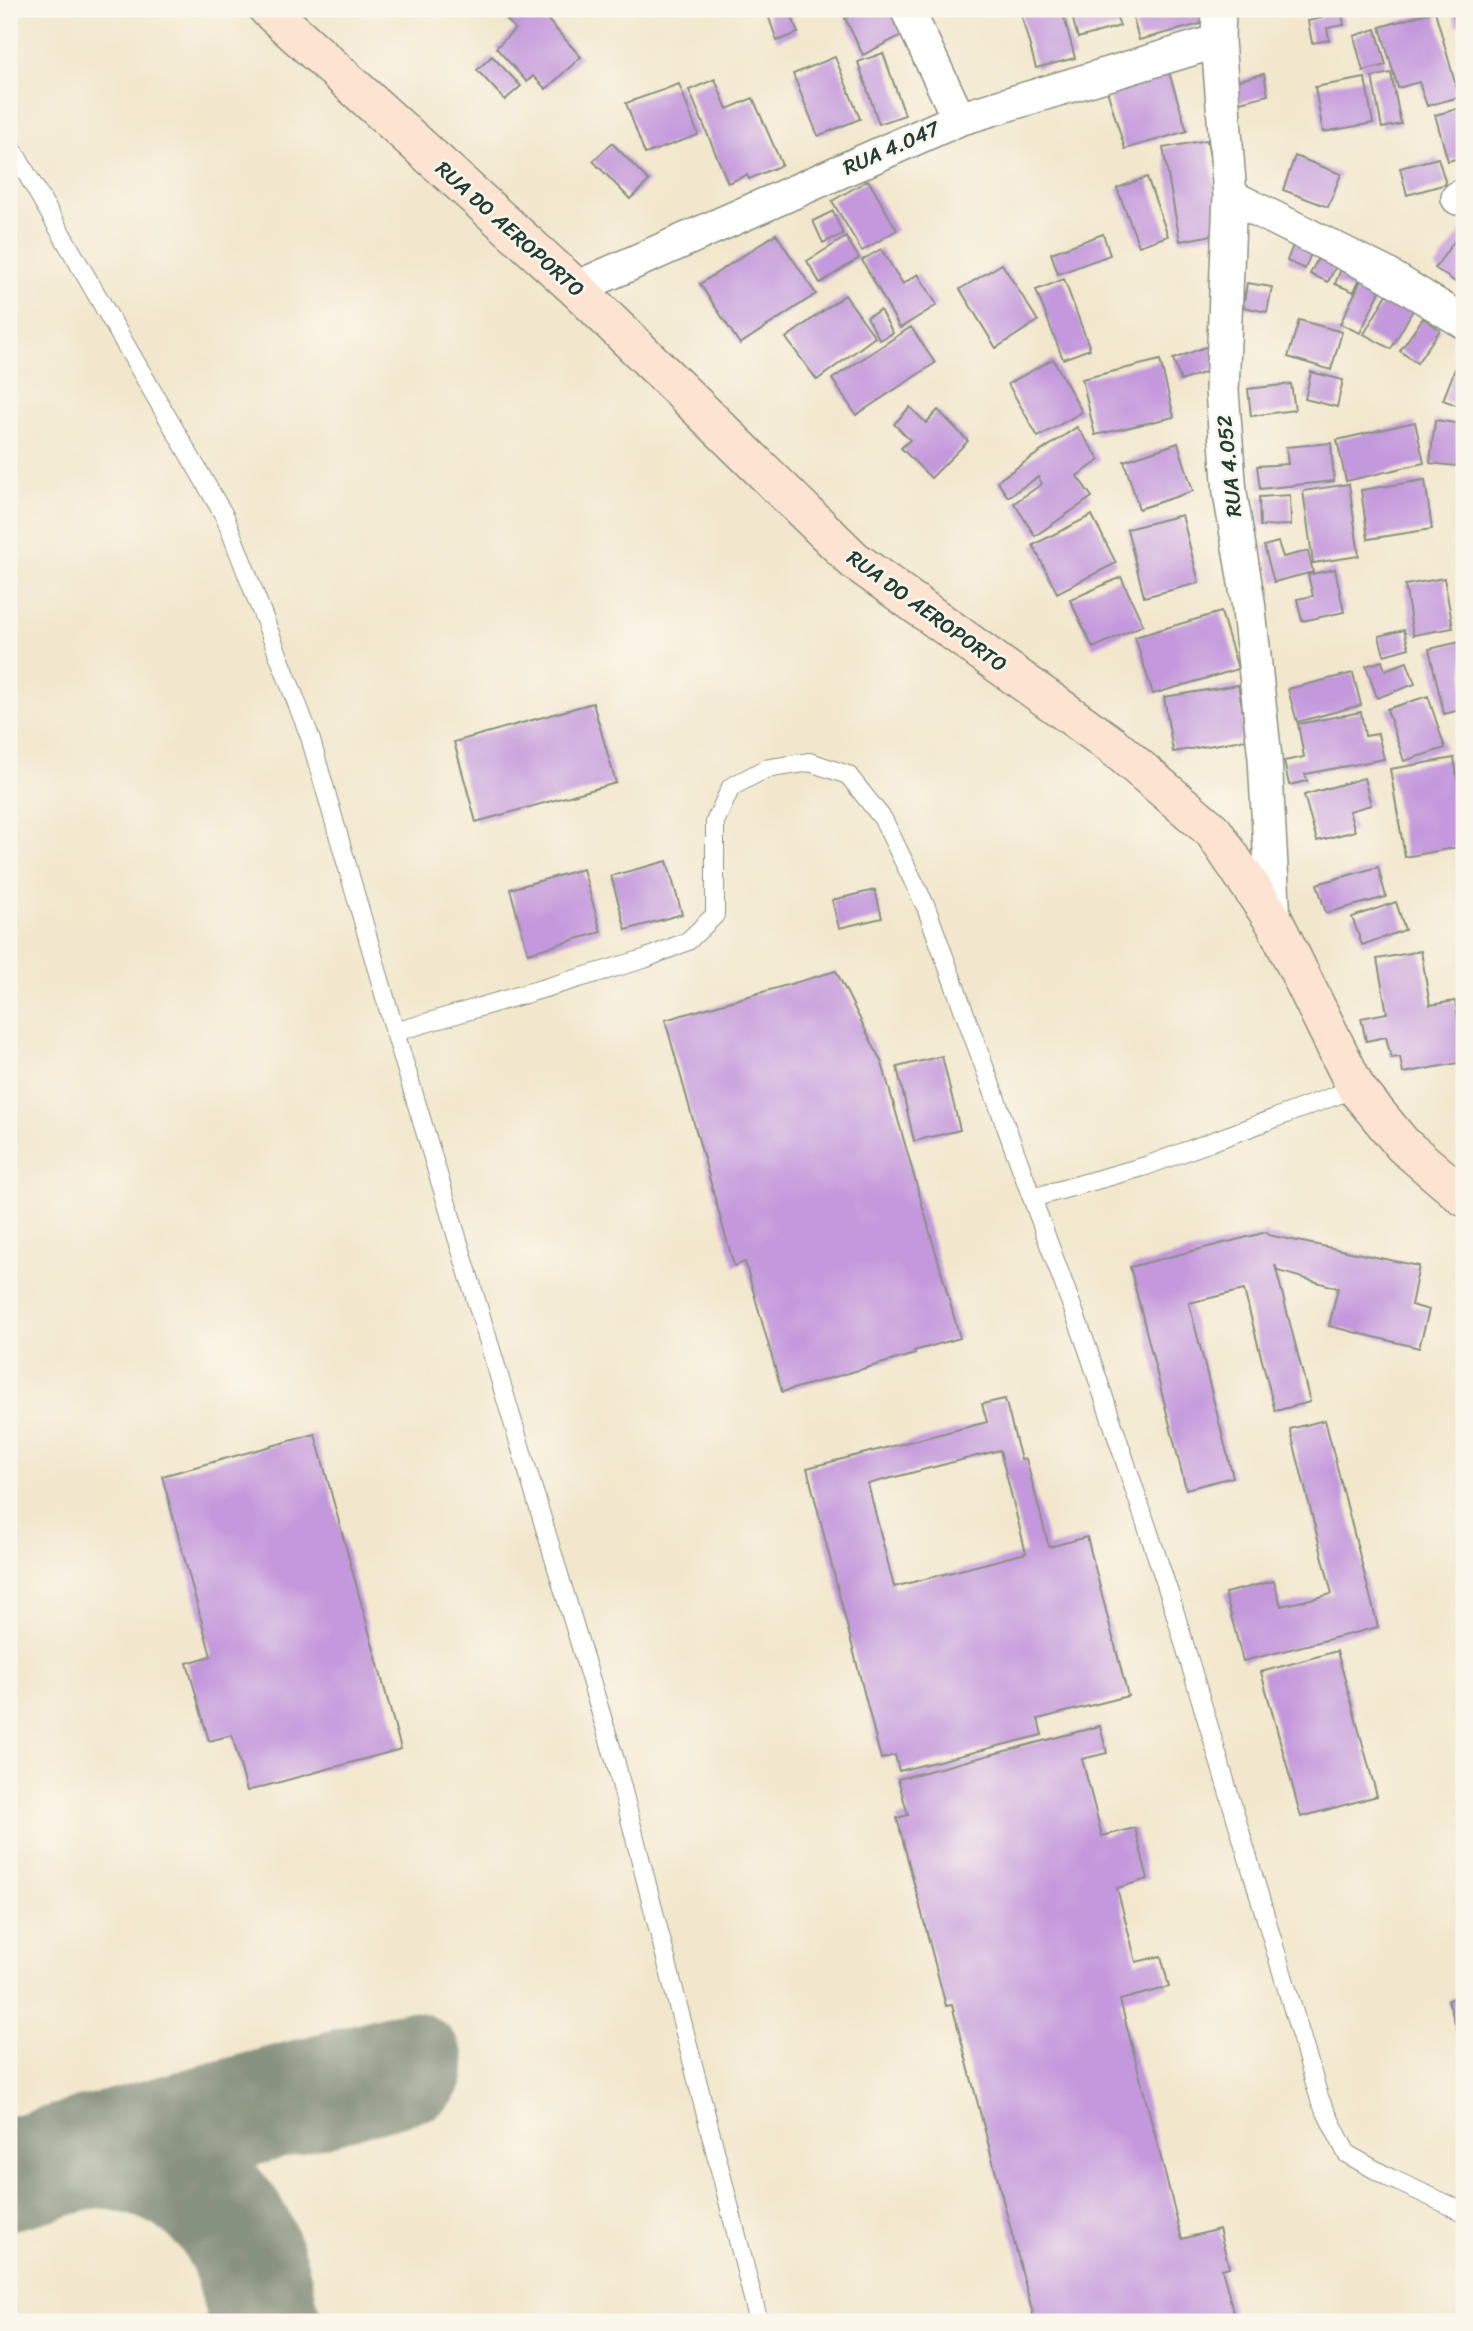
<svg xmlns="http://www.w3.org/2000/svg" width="1473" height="2331" font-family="Sriracha,sans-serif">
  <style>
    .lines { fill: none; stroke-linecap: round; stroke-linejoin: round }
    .taxiway { stroke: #889280; stroke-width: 112 }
    .building { fill: #c398dc; fill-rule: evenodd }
    .lane-casing { stroke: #889280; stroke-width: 20 }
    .street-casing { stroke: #889280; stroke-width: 36 }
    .secondary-casing { stroke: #889280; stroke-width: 41 }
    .lane { stroke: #fff; stroke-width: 18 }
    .street { stroke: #fff; stroke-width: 33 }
    .secondary { stroke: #fde4d1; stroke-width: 38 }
    .labels { text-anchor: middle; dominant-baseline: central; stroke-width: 5; stroke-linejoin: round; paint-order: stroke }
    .street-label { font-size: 21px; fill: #1f3d34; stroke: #fbf7ec }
  </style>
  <rect width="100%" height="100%" fill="#fbf7ec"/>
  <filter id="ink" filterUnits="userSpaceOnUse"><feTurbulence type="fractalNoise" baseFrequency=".0143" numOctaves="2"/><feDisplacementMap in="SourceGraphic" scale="14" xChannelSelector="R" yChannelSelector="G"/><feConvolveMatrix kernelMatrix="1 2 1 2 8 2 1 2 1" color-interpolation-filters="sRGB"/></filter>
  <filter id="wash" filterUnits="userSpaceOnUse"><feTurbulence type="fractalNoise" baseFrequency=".00686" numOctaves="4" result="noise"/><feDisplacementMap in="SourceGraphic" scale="28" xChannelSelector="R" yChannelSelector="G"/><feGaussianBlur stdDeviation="1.57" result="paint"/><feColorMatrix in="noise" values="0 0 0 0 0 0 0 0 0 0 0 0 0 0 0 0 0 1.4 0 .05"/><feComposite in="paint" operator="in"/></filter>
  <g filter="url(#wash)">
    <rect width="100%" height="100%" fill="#f2e7cc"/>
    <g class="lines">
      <path class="taxiway" d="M93,2151c69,7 127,35 153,103 9,22 13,46 19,68
        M9,2174l400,-107"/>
    </g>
    <g id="blocks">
      <path class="building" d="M519,9h19l43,48 -35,32 -13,-13 -6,6 -31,-34 19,-19 -8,-9z
        M766,9h23l9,24 -21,8z
        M864,9h32l12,23 -45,23 -18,-37z
        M1041,9h21l13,49 -39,10 -15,-54z
        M1070,9h44l6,17 -42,12z
        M1131,9h69l4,14 -65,17z
        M1320,9h21l3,16 -17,3 2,12 -17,3 -4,-22 14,-3z
        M1451,9h13v14l-7,3z
        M1435,11l24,86 -32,9 -8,-24 -21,6 -18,-61z
        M1376,29l10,36 -23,6 -9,-35z
        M883,53l22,62 -26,9 -21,-62z
        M492,56l29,30 -16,14 -28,-30z
        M835,57l25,62 -42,17 -25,-62z
        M1167,66l20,65 -62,18 -20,-65z
        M1391,73l10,51 -19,4 -10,-51z
        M1264,74l4,21 -28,7 -5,-21z
        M1365,78l8,45 -50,9 -8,-45z
        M715,79l12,30 26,-11 29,67 -33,14 -2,-4 -19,8 -39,-93z
        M679,84l19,51 -53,19 -19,-51z
        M1464,107v50l-16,4 -13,-46z
        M1207,140l17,93 -44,8 -17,-93z
        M612,143l37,38 -19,18 -37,-38z
        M1295,156l46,18 -13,33 -45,-17z
        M1438,158l8,26 -39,11 -7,-27z
        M1147,177l21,59 -29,10 -22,-58z
        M868,180l29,50 -35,21 -30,-50z
        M833,211l10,23 -20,9 -10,-22z
        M1462,230l2,1v57l-29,-20z
        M776,234l40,60 -76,50 -40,-60z
        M1103,234l7,21 -52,19 -7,-21z
        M846,237l13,21 -39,25 -13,-22z
        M1295,240l18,8 -8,21 -18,-8z
        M881,249l22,35 15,-10 19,31 -37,23 -38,-68z
        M1320,254l18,8 -10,20 -18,-8z
        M1344,261l19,9 -9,22 -19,-8z
        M1002,264l36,57 -42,27 -36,-59z
        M1364,274l20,9 -24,50 -20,-9z
        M1064,279l26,70 -27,10 -27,-69z
        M1247,283l25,4 -5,25 -24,-5z
        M1387,294l26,16 -22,39 -27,-15z
        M845,295l30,42 -58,43 -31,-42z
        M880,310l13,23 -13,7 -13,-23z
        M1423,318l17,12 -23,33 -17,-12z
        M1299,320l43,12 -11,38 -43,-13z
        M911,327l24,36 -79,52 -24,-36z
        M1211,345l8,22 -38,14 -8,-22z
        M1053,359l29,53 -44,25 -30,-53z
        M1459,359l5,2v47l-21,-8z
        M1160,360l14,57 -79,18 -13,-56z
        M1311,372l32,8 -6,27 -32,-8z
        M1291,384l4,26 -44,6 -3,-27z
        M910,407l16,16 12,-13 30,31 -37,37 -30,-30 9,-8 -16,-16z
        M1435,420l27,4 -6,42 -26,-3z
        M1415,422l9,41 -78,18 -9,-41z
        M1077,427l23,33 -23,16 15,21 -57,39 -21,-33 28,-19 -4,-7 -30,20 -11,-16z
        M1178,443l15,48 -54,18 -15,-48z
        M1331,443l3,38 -74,8 -3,-23 31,-2 -2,-17z
        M1425,480l7,49 -64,10 -7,-49z
        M1349,484l10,72 -46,7 -10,-72z
        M1290,495l1,30 -31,1 -1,-29z
        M1092,515l24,48 -59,30 -24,-48z
        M1182,515l17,68 -55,14 -17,-68z
        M1278,542l5,15 25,-6 5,21 -39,10 -10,-36z
        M1335,569l9,43 -42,9 -5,-22 16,-3 -5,-21z
        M1121,577l22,48 -50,23 -23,-48z
        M1444,578l9,50 -40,7 -8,-50z
        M1221,612l17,57 -85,25 -18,-57z
        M1404,630l5,18 -25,7 -5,-19z
        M1464,641v68l-20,5 -15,-65z
        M1382,661l3,9 22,-8 8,22 -38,14 -11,-32z
        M1353,673l8,32 -64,17 -9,-33z
        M1238,685l10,54 -75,13 -9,-55z
        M1428,696l17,52 -41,13 -17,-52z
        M593,703l23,80 -140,39 -22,-80z
        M1361,712l4,24 13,-2 6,25 -79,15 2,7 -18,4 -5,-24 20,-4 -6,-33z
        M1454,758l10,62v26l-59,11 -15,-88z
        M1364,778l7,27 -22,6 6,20 -38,10 -13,-46z
        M667,861l15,53 -56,16 -15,-54z
        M1378,867l8,30 -60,16 -9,-29z
        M583,869l18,63 -73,21 -18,-64z
        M875,890l7,28 -43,10 -7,-28z
        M1396,902l9,28 -43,15 -10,-28z
        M1421,951l9,54 25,-4 9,61 -61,11 -3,-16 -9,1 -5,-21 -20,4 -5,-23 26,-5 -10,-54z
        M836,971l46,92 78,275 -46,13 1,3 -133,38 -37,-130 -11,4 -69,-246z
        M942,1056l18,74 -46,11 -17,-74z
        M1267,1232l1,3 151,31 -8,39 18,5 -10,38 -90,-22 9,-38 -60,-17 -3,-6 35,137 -35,9 -31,-121 -55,13 44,174 -47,12 -56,-222z
        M1005,1399l16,61 5,-1 23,88 38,-10 41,159 -90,23 4,16 -143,36 -4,-16 -14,4 -74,-291 180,-46 -5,-18zM1000,1450l26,103 -132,34 -26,-103z
        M1325,1420l53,207 -135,34 -18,-68 49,-12 7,25 51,-12 -42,-165z
        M315,1434l86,315 -154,42 -15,-56 -23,6 -22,-78 24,-7 -49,-180z
        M1337,1651l40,145 -76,21 -40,-145z
        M1100,1726l7,27 -25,6 20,77 33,-8 13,51 -31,9 19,74 25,-6 8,31 -49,13 62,239 37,-10 10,38 -7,2 14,53h-201l-83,-317 -6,1 -49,-188 11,-3 -10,-36z
        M1464,1994v58l-16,-52z"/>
    </g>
  </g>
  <g filter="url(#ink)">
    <use href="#blocks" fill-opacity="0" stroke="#889280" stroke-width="2"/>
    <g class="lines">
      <defs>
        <path id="lane" d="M9,143l216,374 85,220 85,295 220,728 144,562
          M395,1032l249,-73 44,-18 27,-26v-93l16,-35 34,-18 45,-7 38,13 35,44 43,88 106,291
          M1356,1088l-210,78 -114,32 55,149 83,249 150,504 27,54 43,24 74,34"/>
        <path id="street" d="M907,9l52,110
          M1219,9l-1,32 12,155 -8,195 8,102 18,108 17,157 9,163
          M1230,196l156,78 78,48
          M1458,198l6,-2
          M576,288l383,-169 259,-78"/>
        <path id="secondary" d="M268,9l308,279 278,272 259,186 100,85 61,90 82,167 47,57 61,52"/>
      </defs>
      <use href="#lane" class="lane-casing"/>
      <use href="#street" class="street-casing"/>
      <use href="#secondary" class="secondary-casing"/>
      <use href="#lane" class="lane"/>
      <use href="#street" class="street"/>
      <use href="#secondary" class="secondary"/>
    </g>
  </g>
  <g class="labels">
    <g class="street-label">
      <text transform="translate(891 148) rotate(-24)">RUA 4.047</text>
      <text transform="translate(510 229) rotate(42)">RUA DO AEROPORTO</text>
      <text transform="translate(1229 466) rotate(-96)">RUA 4.052</text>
      <text transform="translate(927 611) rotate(36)">RUA DO AEROPORTO</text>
    </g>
  </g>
  <rect width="1473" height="2331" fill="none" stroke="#fbf7ec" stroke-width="35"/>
</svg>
